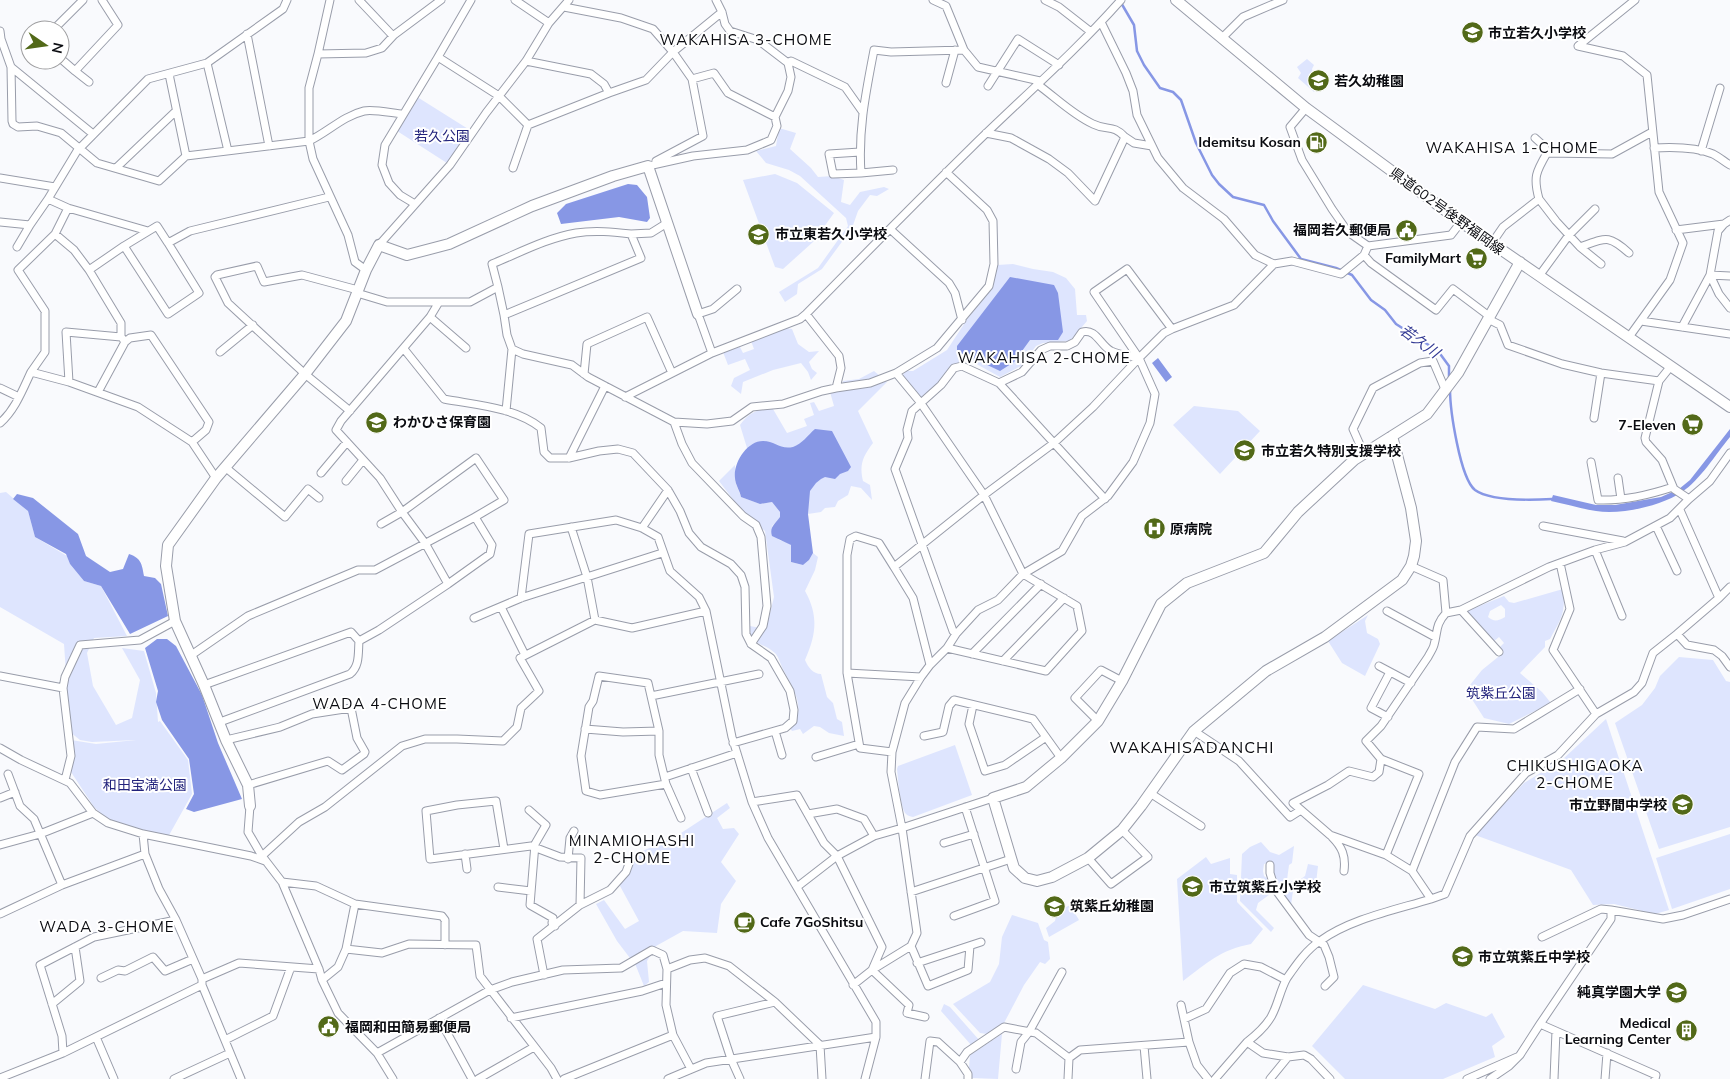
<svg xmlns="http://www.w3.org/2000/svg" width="1730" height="1079" font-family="Mulish,'Noto Sans JP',sans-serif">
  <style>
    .green { fill: #dee5fe; fill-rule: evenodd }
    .water { fill: #8797e5 }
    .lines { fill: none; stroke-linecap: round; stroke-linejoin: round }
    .stream { stroke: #8797e5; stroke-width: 2.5 }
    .street-casing { stroke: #999daa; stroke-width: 9 }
    .secondary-casing { stroke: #999daa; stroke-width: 12 }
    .street { stroke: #fff; stroke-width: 7 }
    .secondary { stroke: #fff; stroke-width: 10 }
    .labels { text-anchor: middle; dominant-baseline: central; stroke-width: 4; stroke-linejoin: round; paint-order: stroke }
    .poi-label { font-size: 14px; font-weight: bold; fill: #0a0b10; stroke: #fff; text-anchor: start }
    .park-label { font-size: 14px; fill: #22237c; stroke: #fff }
    .street-label { font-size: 14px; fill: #0a0b10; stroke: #fff }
    .neighbourhood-label { font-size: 15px; letter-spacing: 1px; fill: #0a0b10; stroke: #fff }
    .water-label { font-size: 15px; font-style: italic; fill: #333a94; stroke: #fff }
    .quarter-label { font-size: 16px; letter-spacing: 1px; fill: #0a0b10; stroke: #fff }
  </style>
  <rect width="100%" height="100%" fill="#f9fafd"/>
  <path class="green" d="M1307,59l7,6 -2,4 5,19 -3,4 -16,-14 3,-5 -4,-6z
    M414,95l59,37 -23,33 -56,-36z
    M779,128l17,5 -6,16 21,19 7,9 15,-1 11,4 -3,22 9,3 10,-13 24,-5 5,2 -12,7 -7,-1 -12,16 -6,17 -30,41 -24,15 -1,10 -12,8 -6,-10 39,-24 30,-42 -2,-8 -46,-42 -11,-6 -23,-7 -10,-12 20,-5z
    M775,174l22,9 37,30 -21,29 -30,27 -8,-2 -32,-87z
    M1013,264l20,5 20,3 13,6 9,11 2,26h9l1,6 -17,20 -27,2 -7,3 -15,20 -21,11 -29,-16h-11l-11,11 -8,12 -21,14 -18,-22 4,-5h7l34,-21 21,-32 25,-31 4,-22z
    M786,328l6,1 6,15 11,8 10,-1 -10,11 3,7 5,4 -6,7 -3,-8 -7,-9 -28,7 -30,12 -2,12 -10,-8 3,-8 16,-8 -5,-11 -17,6 -5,-13 17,-5 3,6 11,-4 -3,-8z
    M874,371l13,11 -29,29 15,32c-10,13 -14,22 -10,38l7,4 2,15 -11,-12 -10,-2 -3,9 -10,6 -3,6 -10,1 -4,4 -13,2 -61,-66 -7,-23c9,-13 18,-16 33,-16l14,24 20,-7 -3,-7 10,-4 -4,-12 4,-1 5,9 15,-5 -4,-14 13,-1v-10l16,-2z
    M1194,406l44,5 22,20 -40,43 -47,-49z
    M735,465v16l6,16 19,7 12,-2 8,10 1,5 -9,9 7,14 7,2 5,3v17l12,3 6,-5 4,-7 5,4 -3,13 -10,21c14,25 11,44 0,69 3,7 8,14 16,14l6,23 6,6 4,16 5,3 2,14 -15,-3 -9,-6 -6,-1 -11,8 -3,-5 -8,2 -2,-3c18,-17 3,-40 -6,-57 -3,-5 -5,-14 -9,-18 -11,-10 -26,-8 -25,-27l16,3 8,-32 -9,-66 -24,-21 -22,-29z
    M6,492l22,19 7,26 32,19 3,8 14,17 17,5 26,50 -33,2 -7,15 6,33 23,39 16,-7 8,-38 -18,-32 22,3 12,42 2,29 2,-1 28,39 4,34 -24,43 -58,-15 -16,-15 -23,-35 2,-15 -2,-17 25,4 40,-4 -44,2 -12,-2 -10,-8 -6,-88 -64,-37v-114z
    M1563,589c3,24 -2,30 -13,50l-5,2v6l-25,26 22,19 9,11 -42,21 -25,-6 -18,-28 16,-20 21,-17 -3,-6 4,-4 -5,-6 -6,5 -25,-27 -1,-4 37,-15 5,6 5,1zM1501,605l4,4v8c-7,4 -11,5 -17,0l2,-6z
    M1368,615l-3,6 2,12 11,6 2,5 -15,32 -23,-13 -14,-22z
    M1679,657l34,3 13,21 4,1v145l-71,22 -44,-126 27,-18 13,-17 5,-12z
    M1606,719l63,191 -14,4 -41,-10 -21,1 -22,-35 -96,-35 49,-52 38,-23z
    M955,745l17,50 -59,22c-3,-1 -5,-1 -7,-3 -6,-7 -8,-36 -9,-45l1,-3z
    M727,803l3,5 -13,10 6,11 11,-1 5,6 -18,28 15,19 -15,23 -4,29 -34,-2 -27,15 -9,15 2,21 -5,4 -8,-20 -19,-25 -21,-37 8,-4 21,29 14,-8 -19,-35 3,-14 13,-18 42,-19z
    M1730,834v55l-58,20 -16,-51z
    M1261,842l9,10 9,3 15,-9 -2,17 -3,2 -2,15 -9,4 -6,-14 -1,-8 -7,2 -1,7 1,5 3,2 6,14 -15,11 -2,7 18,18 -3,4 -31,-31 2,-47 8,-7z
    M1206,857l5,7 19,-6v16l7,1v27l26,27 -12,15c-31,6 -44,19 -68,37l-6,-102z
    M1308,864l10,2 -2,17 -7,10 -3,-4 -7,3 -6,-1 -2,14 -13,-18 12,-6h8l7,-5z
    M1070,905l9,15 -30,17 -3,-9 9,-7 2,-9z
    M1012,915l26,8 6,17 4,2 2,17 -5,5 -5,-2 -16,23 -21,40 -16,9 -7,-1 -27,-29 37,-22 9,-18 3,-27z
    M1363,985l72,24 11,-6 40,14 6,-4 13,24 -13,9 3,11 -52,22h-98l-33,-33z
    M944,1004l6,3 30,34 -8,5 -31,-35z
    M1002,1034l-4,45 -26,-1 -3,-10 1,-13z"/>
  <path class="water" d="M628,184l9,1 10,12 3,21 -3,4 -28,-5 -58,7 -4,-11 9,-9z
    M1010,277l44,8 4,8 5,39 -5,8h-28l-16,22 -14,9 -36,-17h-7v-8z
    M1158,358l14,19 -6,5 -14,-19z
    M815,429l17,2 19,36 -3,4 -8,3 -5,5 -10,-2 -4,2 -5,4 -6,8 -2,23 5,39 -4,7 -6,5 -12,-3v-17l-19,-9c-3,-9 4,-13 8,-19v-5l-8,-10 -12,2 -19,-7c-1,-6 -6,-13 -6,-19 -2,-15 12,-37 28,-37 12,0 17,9 30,6 9,-3 15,-12 22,-18z
    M1730,429v8c-14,17 -30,43 -48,55 -21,14 -61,23 -86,19 -14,-2 -30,-7 -45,-10l2,-6 43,10h19l46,-8 18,-8 11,-9z
    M17,494l16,4 45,36 8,22 24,16 13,-3 6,-15c12,4 13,10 15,22l11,2 6,6 7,32 -38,18 -29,-48 -17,-5 -14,-17 -4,-10 -31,-17 -7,-26 -15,-12z
    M157,639h10l9,7 26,49 16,48 24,56 -48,13 -8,-3 8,-15 -5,-35 -27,-39 -6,-18 2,-11 -13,-43z"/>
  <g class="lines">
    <path class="stream" d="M1120,1l14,24 3,26 7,14 16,23 13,4 8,8 15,43 16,32 7,9 14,13 31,8 9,16 28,38 35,9 16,7 19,25 14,10 11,14 42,27 11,15v13
      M1450,389c0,21 10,89 25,101 15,11 58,10 77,9"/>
    <defs>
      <path id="street" d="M359,0l34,36
        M471,0l-33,57 61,39 29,29
        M515,0l34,23
        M933,0l13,6 18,44 14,17 62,14
        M1045,0l14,7 32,25
        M564,7l57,11 32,11 20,23 19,27 11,57 -47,25
        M1101,22l25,51 7,18 4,24 21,43 25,30 41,31 31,36 19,9
        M53,30l30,-30
        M0,31l1,8 10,28 1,54 1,3 5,3 19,-1 24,7 36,30 62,18 27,-25 123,-15 4,18 35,76 7,27 11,8
        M247,34l22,112
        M1222,38l21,-21 40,-17
        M318,54l12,-54
        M60,58l15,13 43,-46 -16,-25
        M207,63l21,88
        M788,63l3,-2 54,26 17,24
        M11,67l82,67
        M75,71l14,11
        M169,74l17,82
        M692,79l22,-6 14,20 47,24
        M946,83l9,-33
        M988,86l30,-47 41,26
        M609,93l37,-13 27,-28 49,-40
        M1306,108l-16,19 12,33 30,49 16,23 20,14
        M403,114c-11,-1 -30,-5 -39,-3 -21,5 -36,21 -55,30v-53l9,-34 48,-1 16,-5 12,-13 47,-35
        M986,133l25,5 38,21 19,14 27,28 30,-64c-12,-13 -18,-6 -32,-13 -20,-9 -38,-27 -56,-40
        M1125,137l9,6 18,3
        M1535,138l10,9 2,6 65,1 40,-22
        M1654,148c18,-1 42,-1 59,6 6,3 12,8 17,11
        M1701,151l19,-63
        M860,152l-31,2 4,20 28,-1
        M648,166l45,-10 54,-6 24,-10 6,-14 -2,-9 13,-26 3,-14 -3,-14 -30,-23 -28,-9 -5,-7 -3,-12 -6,-12
        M116,168l60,-57
        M513,168l15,-43 81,-32 -5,-9 -13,-10 -65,-13
        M893,170l-32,3c-3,-44 5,-81 13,-123l17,2 73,-2
        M0,178l55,9
        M1539,199l17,22 24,26c26,-9 28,-13 49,6
        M415,204l-15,-9 -11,-12 -7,-18 3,-20 53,-88
        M68,208l80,23
        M0,222l30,3 -13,22
        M667,223l-16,10 -20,1 10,24 -137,57 3,20 5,14 11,5 49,11 16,12 86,45 8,22 10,19 51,53 13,9 5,12 6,69 -4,20 -12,18
        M30,225l18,-26
        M890,229l59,54 6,10 7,27
        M1676,230l48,-6 6,-4
        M55,234l19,16 15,20 35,-24 44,68 31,-21 -31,-50 22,-12 139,-34
        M1492,243l11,-16 36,-28c-6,-22 -3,-27 8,-46
        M379,245l71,-80 36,-52 40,-52 23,-38 20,-23
        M124,246l33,-20 11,17
        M1580,247l21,17
        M1364,255l7,8 65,47 17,-21 36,27
        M1539,276l30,-41 26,-26
        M1730,276l-20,-1 9,19 11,14
        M498,287l-6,-23c27,-11 55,-26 84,-31 19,-3 37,-1 55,1
        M439,302h31l28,-15 6,28
        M430,317l36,31
        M1488,319l12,6 8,20 54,19 39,9 58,8
        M1641,321l89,13
        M1682,327l28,-52 8,-44 6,-7
        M1629,337l41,-57 13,-37 -24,-51 -12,-117 -24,-19 -45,-10 57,-46
        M125,342l5,-4 21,-3 58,87 -3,8 -14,12
        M404,349l40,50c31,6 71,8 97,29l3,24 6,6h19l30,-7 19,-2 15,4 35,37
        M220,352l33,-27
        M712,353l-14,-39 15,-5 24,-20
        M1139,358l-45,-66 33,-23 45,60
        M1671,366l-12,15 -14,57 1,4 16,18 12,29 15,10
        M31,372l14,-20v-41l-27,-41 37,-36 13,-26 -20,-9 29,-48 71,-72 59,-16 76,-54 4,-9
        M896,373l24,29 64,93 -90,72 19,31 17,67 17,-17
        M584,374l3,-30 60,-27 25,56
        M69,382l-3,-50 55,5v-14l-32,-53
        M999,383l106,116
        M0,388l19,9
        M836,388l34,-5 26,-10 41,-25 52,-62 5,-22 -1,-43 -6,-11 -41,-38
        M98,392l27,-50 -2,-3
        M625,397l87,-44 88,-34 6,-5c55,-56 110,-112 166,-167 50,-49 103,-95 149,-147
        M350,411l-45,-37 -77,-71 -13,-26 2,-2 40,-9 7,16 38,-7 56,15
        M506,411l6,-62
        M1594,418l7,-45
        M674,422l33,2 25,-3 20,-14 31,-3 39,-13 14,-3 5,-20 -2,-12 -33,-42
        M0,423c15,-13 23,-34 31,-51l38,10 69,25 54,35 24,36
        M1364,454l-11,-25 20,-41 47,-25 13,-2 12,28
        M569,458l36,-72
        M1591,462l7,38c25,1 51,-5 75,-13
        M225,467l60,50 23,-28 11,9
        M321,473l26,-31
        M1618,478l3,21
        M346,481l17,-21
        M381,524l21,-12 74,-54 28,42 -29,17 17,28 -2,9 -42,30
        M1543,526l80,15
        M1656,526l21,45
        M571,527l16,50 8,43
        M642,528l26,-38 12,21 9,22 12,14 30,17 10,11 4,12 1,47 5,10 20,14 19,33 4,19 -1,11 -8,7 -52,15
        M1595,550l27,66
        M1560,563l10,46 -17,41 43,64
        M1411,566l32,14 3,33c-11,12 -8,18 -12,32 -1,4 -4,8 -6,12l-47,69 -15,15 15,18 38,15 -33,81 26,16 19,28 14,-5 25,-58 56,-63 32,-18 38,-41 38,-22 8,-9 11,-30 24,-19 10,11 27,5 8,6 8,11
        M1023,574l-39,-79 70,-52 39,-36 46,-49 16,36 -5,29 -17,39 -25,34 -26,20 -20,35 -39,23 -25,26 -20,10 -22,24 -9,14 99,23 36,-40 -5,-25 -54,-32
        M521,598l8,-64 87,-14 26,8 16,9 12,34 29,26 7,14 26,126 20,65 16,36 108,184v15l-11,42
        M1719,598l11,-11
        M501,607l24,48
        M1461,610l38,42
        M1387,611l48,26
        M1446,613l15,-3 88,-43 46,-17 30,-8 45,-24 19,-19 21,-18 20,-28
        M474,618l47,-20 141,-45
        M956,634l-3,-3 -58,-162 13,-31 -1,-8 5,-19 29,-26 13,-17 8,-2 37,17 23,-11 19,-22 9,-4h17l8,-4 7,-10c14,-4 18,13 29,19 8,4 20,5 28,7l25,-25 8,-4 62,-24 40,-41 18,-3 49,13 23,-19 4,-9 83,-11 10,-13
        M1677,634l42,-36 -39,-88
        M972,654l69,-70
        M190,656l58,-40 110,-46h17l100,-53
        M1003,661l61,-63
        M1379,666l32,17
        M847,673v-118l3,-16 6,-3 23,7 15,24
        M0,676l63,12 2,-11 15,-32 60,-5 35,-19
        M921,677l-16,26 -13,49 -32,-4 -13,-75 74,4 9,-12
        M204,685l147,-53 8,9
        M63,688l8,68 -6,24
        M651,696l108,-22
        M973,705l-4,19 16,47 20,-6 41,-28
        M1388,717l-17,-9 19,-36
        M1098,721l-23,-23 26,-28 21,11
        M220,722l130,-48c10,-8 8,-21 9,-33l20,-11 69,-46 -23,-41 -23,-31 -22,-34 -44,-48 5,-9 89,-104 9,-15h-52l-30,-9
        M585,729l38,3 36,-1v24l7,29 15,34
        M659,731l-11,-48 -49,-7 -6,25 -4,6 -8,49 5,35 14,4 66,-11
        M775,731l7,24
        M1194,731l45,30 51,56 11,-7
        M924,736l19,-4 6,-26 5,-6 79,19 28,39
        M226,740l54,-13 32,-13 39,-6 6,30 8,14 -1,2 -22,16 -14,-9 -80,24
        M0,748l21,12 49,23 23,30 15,10 35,11 108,22 14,5
        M816,757l43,-13
        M1381,759l-2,13 -6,5 -24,-6 -21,14 -35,18 37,32 56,20
        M691,768l17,45
        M8,774l12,32 14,13 28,66
        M665,777l72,-24
        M1150,793l51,33
        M0,798l15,-6
        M752,802l45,-7 27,48 13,13 45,91 -10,23 37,35 -2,8 18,4
        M250,806l-2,26 14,24 20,26 37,87 3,11 16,33 39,40 16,26
        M529,810l17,15 -11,19 -5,61 23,13 -1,5 3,3
        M808,814l29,-5 27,10 10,17
        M143,834l2,20 14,35 17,31 26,59
        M1332,837c10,10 14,19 12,34
        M944,843l30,-9
        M0,845l40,-11 53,-21
        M504,849l-8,-48 -39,4 -31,6 4,48 101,-13 29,11 21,1 -1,47
        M465,854l2,15
        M262,856l37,-34 26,-15 77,-61 23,-7h32l46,2 14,-14 4,-19 18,-17 -19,-33 75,-38 37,8 74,-17
        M1088,858l23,26 37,-27 -26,-27
        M568,859l2,-21 4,-7
        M1270,865v8l5,16 34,46 15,10 5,12 5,20 -9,9
        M1412,871l43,-109 22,-35 37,2 66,-40
        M282,882l34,4 39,18 -9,45
        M498,887l33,4
        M797,887l40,-31 37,-20 28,-8 -11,-56 1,-20
        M911,892l100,-33
        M355,904l87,12 3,4v25
        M0,914l62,-29 83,-31
        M954,916l41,-15 -30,-94
        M1542,937l59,-28 10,1
        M911,946l17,40 40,-16 2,-24
        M917,963l64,-21
        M667,969l23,-9 15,-2 24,8 46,36 45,43 2,34
        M544,975l-7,-36 43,-34 30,-15 16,-18 4,-11
        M101,978l17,-8 7,1 28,-14 12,14 28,-12
        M322,980l16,-13 8,-18 36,4 27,-9 67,1 4,31 71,92 6,11
        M853,985l19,-15 39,-24 6,-13 -15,-105 91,-30
        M52,1004l28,-23 -5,-34
        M439,1018l33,61
        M511,1018l131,-27 24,-8
        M1184,1019l22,-10 24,-36 14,-9 17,3 25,13
        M1540,1024l116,51 -1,4
        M96,1037l18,42
        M225,1040l48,-24 18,-49
        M1189,1042l8,23 11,14
        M1247,1042c9,-7 18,-15 24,-25 7,-12 9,-27 16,-39 9,-13 20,-29 33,-37 30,-22 75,-31 111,-42
        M1144,1046l3,33
        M63,1053l-1,-17 -22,-71 54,-28 82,-17
        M377,1053l113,-63 22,-8 51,-12 58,-2 31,-18 11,5 4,14 -1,36 7,30 18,34
        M1069,1058l11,-8 109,-8 -8,-37
        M1016,1069l5,-27 8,-10 33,-60
        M0,1078l63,-25 139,-68
        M174,1079l56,-26
        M241,1079l-39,-94v-6l37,-16 80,6
        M478,1079l56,-32
        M564,1079l109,-44
        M668,1079l38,-16 170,-26
        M740,1079l-9,-20 -14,-43 58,-14
        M925,1079l5,-38 8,1 22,20
        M968,1079v-5l-8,-12 7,-10 37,-25 32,6 33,25 -1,21
        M1215,1079l32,-37 16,11 25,4 16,-2 7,4 19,20
        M1270,1079l18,-22
        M1467,1079l50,-22
        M1490,1079l19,-13 11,-11 20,-31 71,-105v-9l52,9 20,-4 47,-16
        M1554,1079l2,-48
        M1605,1079l2,-26"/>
      <path id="secondary" d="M1176,0l130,108 155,114 269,185
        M1392,436l19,72 5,33 -2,15 -3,10 -9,14 -77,57 -59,34 -72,60 -53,75 -19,24 -34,28 -36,19 -15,4 -12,-3 -11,-10 -21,-70 33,-11 35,-29 37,-37 24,-40 39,-77 26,-21 77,-30 34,-41 56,-52 73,-46 31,-41 62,-111
        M250,806l-2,-21 -22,-45 -22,-55 -29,-64 -9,-55 2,-21 48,-67 89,-104 41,-53 20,-51 13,-25 28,10 42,-11 83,-38 81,-30 35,-10 50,148"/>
    </defs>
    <use href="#street" class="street-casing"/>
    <use href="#secondary" class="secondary-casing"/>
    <use href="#street" class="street"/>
    <use href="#secondary" class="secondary"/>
  </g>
  <defs>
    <symbol id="school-disc" viewBox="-11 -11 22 22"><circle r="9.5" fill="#526918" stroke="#fff"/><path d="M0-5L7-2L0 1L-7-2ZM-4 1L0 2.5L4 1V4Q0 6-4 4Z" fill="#fff"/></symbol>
    <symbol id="fuel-disc" viewBox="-11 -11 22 22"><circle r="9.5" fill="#526918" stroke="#fff"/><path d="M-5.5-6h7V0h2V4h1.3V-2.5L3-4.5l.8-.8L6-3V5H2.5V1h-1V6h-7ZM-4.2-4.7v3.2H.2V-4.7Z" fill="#fff"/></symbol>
    <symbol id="civic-disc" viewBox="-11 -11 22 22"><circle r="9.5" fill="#526918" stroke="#fff"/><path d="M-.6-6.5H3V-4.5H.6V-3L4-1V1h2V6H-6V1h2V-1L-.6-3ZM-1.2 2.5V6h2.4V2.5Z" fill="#fff"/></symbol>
    <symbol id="supermarket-disc" viewBox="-11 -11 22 22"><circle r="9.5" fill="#526918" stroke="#fff"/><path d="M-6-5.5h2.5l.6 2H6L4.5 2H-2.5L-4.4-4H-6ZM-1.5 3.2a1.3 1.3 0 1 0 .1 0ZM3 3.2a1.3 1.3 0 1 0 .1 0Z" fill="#fff"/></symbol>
    <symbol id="hospital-disc" viewBox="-11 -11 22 22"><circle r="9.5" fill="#526918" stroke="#fff"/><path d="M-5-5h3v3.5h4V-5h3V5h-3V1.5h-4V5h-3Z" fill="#fff"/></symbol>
    <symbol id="cafe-disc" viewBox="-11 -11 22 22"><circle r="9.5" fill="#526918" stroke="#fff"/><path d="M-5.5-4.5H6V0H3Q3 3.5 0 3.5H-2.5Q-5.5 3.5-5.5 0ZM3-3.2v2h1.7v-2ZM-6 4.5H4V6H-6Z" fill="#fff"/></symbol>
    <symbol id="university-disc" viewBox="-11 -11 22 22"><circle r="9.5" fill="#526918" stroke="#fff"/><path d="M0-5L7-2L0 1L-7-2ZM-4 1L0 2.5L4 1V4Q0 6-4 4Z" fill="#fff"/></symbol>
    <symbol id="building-disc" viewBox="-11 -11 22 22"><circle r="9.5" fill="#526918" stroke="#fff"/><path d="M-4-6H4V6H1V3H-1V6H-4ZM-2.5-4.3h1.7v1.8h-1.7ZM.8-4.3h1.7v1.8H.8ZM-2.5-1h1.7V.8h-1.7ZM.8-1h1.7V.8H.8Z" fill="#fff"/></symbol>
  </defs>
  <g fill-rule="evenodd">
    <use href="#school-disc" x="1460" y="20" width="25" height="25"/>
    <use href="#school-disc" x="1306" y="68" width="25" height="25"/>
    <use href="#fuel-disc" x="1304" y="130" width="25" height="25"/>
    <use href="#civic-disc" x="1394" y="218" width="25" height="25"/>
    <use href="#school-disc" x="746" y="222" width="25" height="25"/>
    <use href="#supermarket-disc" x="1464" y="246" width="25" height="25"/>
    <use href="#school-disc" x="364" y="410" width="25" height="25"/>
    <use href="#supermarket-disc" x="1680" y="412" width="25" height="25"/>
    <use href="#school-disc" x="1232" y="438" width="25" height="25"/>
    <use href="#hospital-disc" x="1142" y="516" width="25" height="25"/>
    <use href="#school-disc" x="1670" y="792" width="25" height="25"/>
    <use href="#school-disc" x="1180" y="874" width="25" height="25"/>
    <use href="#school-disc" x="1042" y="894" width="25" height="25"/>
    <use href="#cafe-disc" x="732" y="910" width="25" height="25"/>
    <use href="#school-disc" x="1450" y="944" width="25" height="25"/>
    <use href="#university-disc" x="1664" y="980" width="25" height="25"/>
    <use href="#civic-disc" x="316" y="1014" width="25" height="25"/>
    <use href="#building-disc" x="1674" y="1018" width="25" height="25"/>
  </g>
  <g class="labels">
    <g class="poi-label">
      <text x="1488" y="33">市立若久小学校</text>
      <text x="1334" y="81">若久幼稚園</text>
      <text x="1301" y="142" text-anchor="end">Idemitsu Kosan</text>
      <text x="1391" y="230" text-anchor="end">福岡若久郵便局</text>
      <text x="775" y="234">市立東若久小学校</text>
      <text x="1461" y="258" text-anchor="end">FamilyMart</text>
      <text x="393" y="422">わかひさ保育園</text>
      <text x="1676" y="425" text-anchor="end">7-Eleven</text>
      <text x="1261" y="451">市立若久特別支援学校</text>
      <text x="1170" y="529">原病院</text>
      <text x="1667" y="805" text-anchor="end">市立野間中学校</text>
      <text x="1209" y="887">市立筑紫丘小学校</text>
      <text x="1070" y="906">筑紫丘幼稚園</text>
      <text x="760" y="922">Cafe 7GoShitsu</text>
      <text x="1478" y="957">市立筑紫丘中学校</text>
      <text x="1661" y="992" text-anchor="end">純真学園大学</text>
      <text x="1671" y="1023" text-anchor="end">Medical<tspan x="1671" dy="16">Learning Center</tspan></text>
      <text x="345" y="1027">福岡和田簡易郵便局</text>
    </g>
    <g class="park-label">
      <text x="442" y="136">若久公園</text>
      <text x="1501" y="693">筑紫丘公園</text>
      <text x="145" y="785">和田宝満公園</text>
    </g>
    <g class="street-label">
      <text transform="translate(1447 211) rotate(36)">県道602号後野福岡線</text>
    </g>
    <g class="neighbourhood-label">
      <text x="746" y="39">WAKAHISA 3-CHOME</text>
      <text x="1512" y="147">WAKAHISA 1-CHOME</text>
      <text x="1044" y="357">WAKAHISA 2-CHOME</text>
      <text x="380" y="703">WADA 4-CHOME</text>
      <text x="1575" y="765">CHIKUSHIGAOKA<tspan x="1575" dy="17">2-CHOME</tspan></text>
      <text x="632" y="840">MINAMIOHASHI<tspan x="632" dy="17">2-CHOME</tspan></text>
      <text x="107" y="926">WADA 3-CHOME</text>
    </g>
    <g class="water-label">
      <text transform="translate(1420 341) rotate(36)">若久川</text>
    </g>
    <g class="quarter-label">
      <text x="1192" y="747">WAKAHISADANCHI</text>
    </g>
  </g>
  <g transform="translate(45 45) rotate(103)"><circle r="24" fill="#ffffff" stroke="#9d9d9f"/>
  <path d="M0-4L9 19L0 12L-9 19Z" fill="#526918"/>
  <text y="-8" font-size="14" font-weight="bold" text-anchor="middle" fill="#0a0b10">N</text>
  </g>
</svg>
